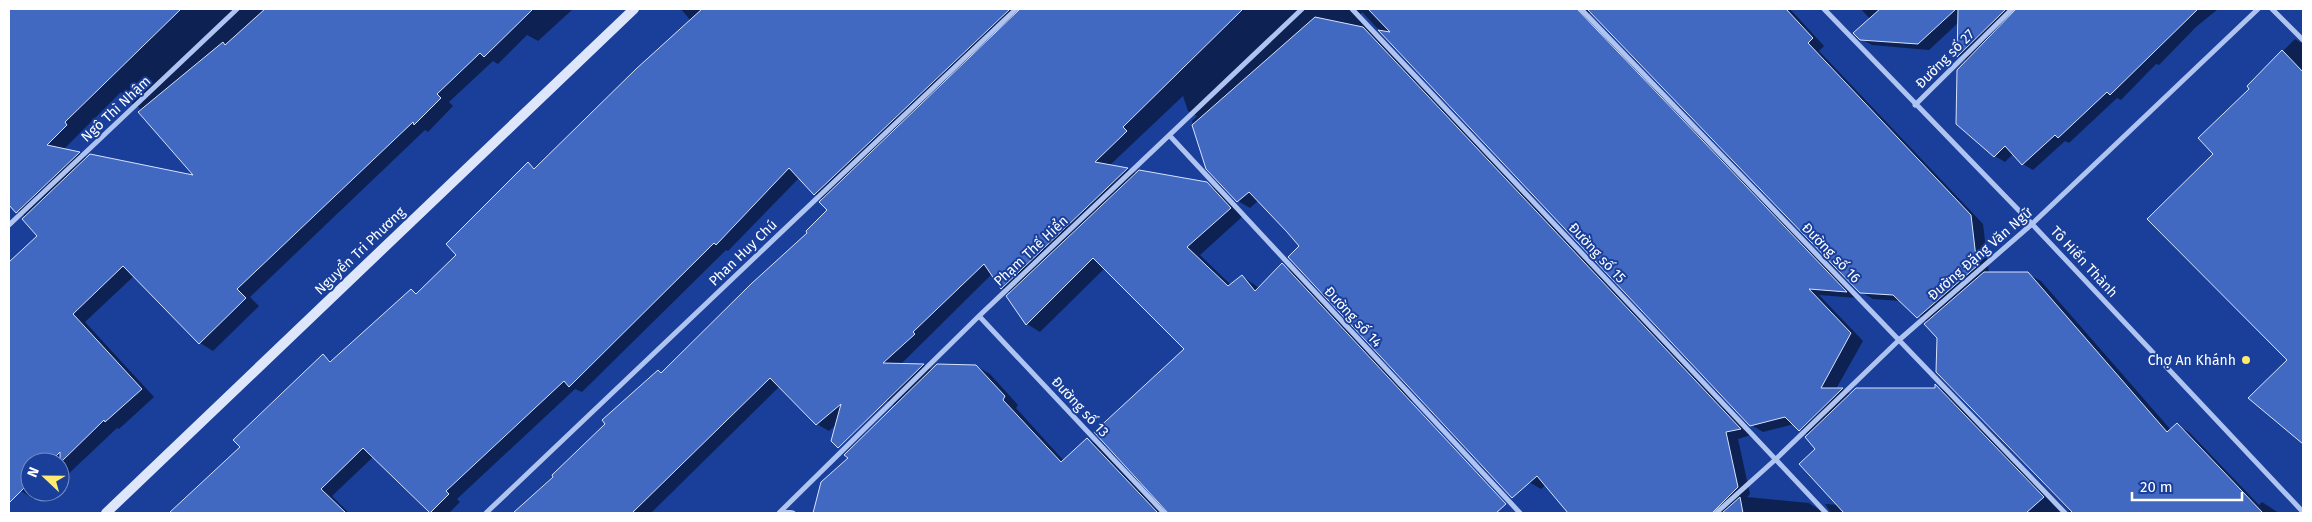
<svg xmlns="http://www.w3.org/2000/svg" width="2312" height="522" font-family="'Fira Sans',sans-serif">
  <style>
    .shadow { fill: #0007; fill-rule: evenodd }
    .building { fill: #4269c1; stroke: #d7e2fc }
    .lines { fill: none; stroke-linecap: round; stroke-linejoin: round }
    .street { stroke: #afc4f1; stroke-width: 5 }
    .secondary { stroke: #dee6fc; stroke-width: 10 }
    .poi-dot { fill: #ffea70; stroke: #193f9a; stroke-width: 2 }
    .labels { text-anchor: middle; dominant-baseline: central; stroke-width: 4; stroke-linejoin: round; paint-order: stroke }
    .street-label { font-size: 14px; fill: #fff; stroke: #193f9a }
    .poi-label { font-size: 14px; fill: #fff; stroke: #193f9a; text-anchor: end }
  </style>
  <rect width="100%" height="100%" fill="#193f9a"/>
  <path class="shadow" d="M9,9h564l-35,32 -11,-6 -29,29 -5,-3 -44,41 4,4 -25,26 -3,-2 -175,167 9,9 -46,45 -13,-8 -66,-67 -49,46 69,75 -35,32 -2,-1 -54,51 -3,-1v-16h-30v30h11l-7,7 -13,-8 -12,-12v-215l30,-28 -13,-19 -17,-13zM121,92l10,11 9,5 -2,3 58,66 -108,-19 -9,-5 -16,-3z
    M681,9h1109l34,37 -5,5 164,173 6,49 39,1 13,7 130,149 6,-5 12,7 70,73 3,-3 17,11h-210v-3l-132,-138 1,-35 -10,-14 -27,-22 -28,-2 -12,-7 -269,-280 -3,1 1,7 267,278 -38,-3 44,46 -27,48h7l8,5 85,-4 1,-4 11,7 115,120h-232l-6,-9 14,1 -22,-56 -9,-14 -14,-11 -31,8 -12,-7 -389,-413 -3,5 392,418 -13,4 12,55 -3,3 62,6 15,10h-255l-23,-28 -5,4 -12,-7 -270,-282 -9,8 -12,-7 -30,-33 -16,-47 5,-5 -9,-5 -5,-15 -74,70 19,3 9,5 70,9 14,9 22,24 -43,39 31,30 11,-9 17,12 23,-23 14,8 118,126 -15,13 89,101h-320l18,-164 -81,-81 -65,64 -13,-8 -16,-31 -9,-5 -10,-14 -91,90 23,1 8,5 44,-4 14,8 28,31 -2,3 48,53 24,-22 13,8 62,66h-349l8,-30h4l70,-77 -9,-5 -10,-11 -48,41 -12,-7 -37,-38 -129,127h-137l295,-280 20,-23 -5,-10 -10,-6 -15,-16 -71,73 -2,-1 -144,142 -7,-3 -118,110 3,3 -11,11h-20l-56,-56 -41,39 17,17h-178l71,-66 81,-91 9,5 79,-71 7,4 40,-39 70,-91 8,5 155,-148z
    M1861,9h357l-22,18 -37,38 -3,-1 -35,36 -4,-2 -48,45 -4,-2 -32,29 -10,-6 -10,-10 -8,8 -10,-6 -28,-95 -9,-5 1,-34 -30,28 -57,-5 -11,-6 9,-20z
    M2295,39l8,5v400l-53,-46 39,-38 -74,-206 36,-65 -3,-3z"/>
  <path class="building" d="M9,9h172l-116,113 2,3 -20,20 33,7 -64,61 -7,-8z
    M265,9h268l-49,48 -4,-4 -43,41 4,4 -27,27 -1,-3 -176,167 9,9 -47,46 -76,-78 -50,48 69,75 -37,33 -1,-2 -44,43v-11l-10,10h-20v20l-21,21v-241l28,-26 -15,-17 68,-65 103,21 -55,-63 85,-70 2,3z
    M702,9h308l-196,186 -25,-27 -73,77 -2,-2 -145,144 -5,-6 -118,110 3,3 -19,19 -67,-65 -42,41 25,24h-177l71,-66 -7,-7 90,-86 7,8 81,-73 5,5 40,-39 -10,-11 82,-82 6,7 102,-100z
    M1020,9h223l-120,118 4,4 -32,31 33,6 -127,121 -17,-25 -71,68 2,2 -32,29 41,1 -86,84 -7,-7 10,-37 -25,21 -46,-47 -138,135h-119l40,-36 -1,-2 53,-51 -3,-4 56,-50 3,3 90,-89 56,-51 -1,-2 21,-21 -8,-8z
    M1368,9h209l270,283 -38,-3 42,44 -30,55h22l-44,43 -14,-14 -35,9 -372,-396 12,2z
    M1587,9h199l27,29 -5,5 163,172 6,51 -60,52 -24,-23 -33,-2z
    M1880,9h76l-38,35 -58,-4 -7,-7z
    M1958,9h48l-49,48z
    M2016,9h182l-88,86 -3,-3 -49,46 -3,-3 -33,30 -17,-19 -11,11 -38,-33 1,-54z
    M1315,17l48,10 378,402 -15,3 12,55 -26,26h-144l-31,-37 -25,22 -224,-241 11,-11 -12,-14 -38,-40 -12,10 -31,-33 -14,-44z
    M2282,50l21,22v372l-55,-46 39,-38 -140,-141 66,-65 -15,-16 51,-49 -2,-3z
    M1139,170l68,12 24,26 -44,39 41,39 14,-11 13,16 27,-28 224,241 -10,9h-328l-74,-81 90,-83 -91,-91 -67,67 -20,-29z
    M1984,272h44l139,160 10,-9 86,90h-190l-137,-141 1,-34 -13,-14z
    M937,364l39,1 29,31 -2,4 58,62 26,-24 71,75h-345l8,-31 27,-24 -4,-3z
    M1935,384l109,113 -18,16h-182l-45,-49 16,-15 -10,-12 51,-49h79z
    M1740,497l3,16h-21z"/>
  <g class="lines">
    <path class="street" d="M1352,9l474,504
      M1581,9l484,504
      M1824,9l208,215 271,288
      M2272,9l31,31
      M1915,105l97,-96
      M1170,136l350,377
      M9,225l228,-216
      M979,316l185,197
      M782,511l11,2
      M486,513l530,-504
      M779,513l200,-197 323,-307
      M1716,513l60,-54 123,-119 133,-116 226,-215"/>
    <path class="secondary" d="M106,513l528,-504"/>
  </g>
  <circle class="poi-dot" cx="2246" cy="360" r="5"/>
  <g class="labels">
    <g class="street-label">
      <text transform="translate(1945 59) rotate(-45)">Đường số 27</text>
      <text transform="translate(116 109) rotate(-43)">Ngô Thì Nhậm</text>
      <text transform="translate(360 251) rotate(-44)">Nguyển Tri Phương</text>
      <text transform="translate(1031 251) rotate(-43)">Phạm Thế Hiển</text>
      <text transform="translate(743 253) rotate(-44)">Phan Huy Chú</text>
      <text transform="translate(1597 253) rotate(47)">Đường số 15</text>
      <text transform="translate(1831 253) rotate(46)">Đường số 16</text>
      <text transform="translate(1980 254) rotate(-41)">Đường Đặng Văn Ngữ</text>
      <text transform="translate(2084 262) rotate(47)">Tô Hiến Thành</text>
      <text transform="translate(1353 317) rotate(47)">Đường số 14</text>
      <text transform="translate(1080 407) rotate(47)">Đường số 13</text>
    </g>
    <g class="poi-label">
      <text x="2236" y="360">Chợ An Khánh</text>
    </g>
  </g>
  <rect width="2312" height="522" fill="none" stroke="#ffffff" stroke-width="20"/>
  <g transform="translate(45 477) rotate(292)"><circle r="24" fill="#193f9a" stroke="#758cc2"/>
  <path d="M0-4L9 19L0 12L-9 19Z" fill="#ffea70"/>
  <text y="-8" font-size="14" font-weight="bold" text-anchor="middle" fill="#ffffff">N</text>
  </g>
  <path d="M2132 492v8h110v-8" fill="none" stroke="#ffffff" stroke-width="2.5"/>
  <text x="2140" y="492" font-size="15" fill="#ffffff" stroke="#193f9a" stroke-width="4" paint-order="stroke">20 m</text>
</svg>
